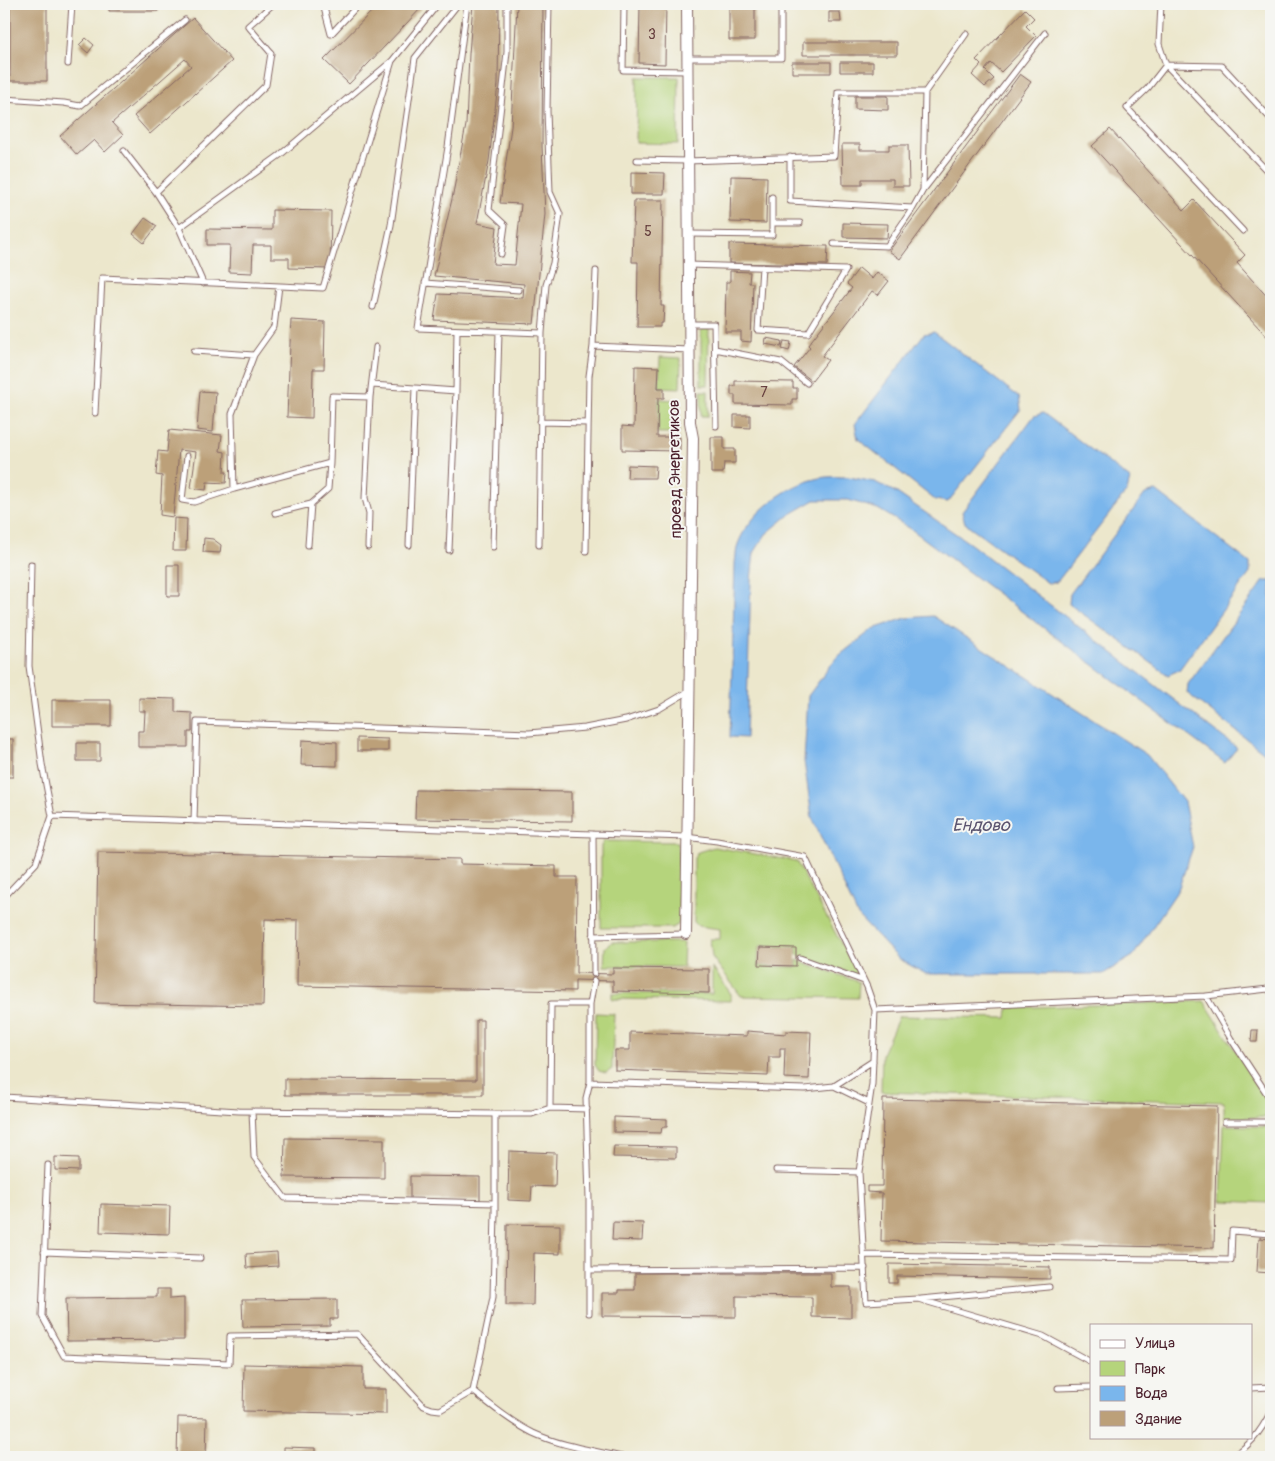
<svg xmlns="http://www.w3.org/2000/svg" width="1275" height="1461" font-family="Pangolin,sans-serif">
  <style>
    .green { fill: #b5d47b; stroke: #807a53 }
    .water { fill: #7ab6ec; stroke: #626a8c }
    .building { fill: #bca079 }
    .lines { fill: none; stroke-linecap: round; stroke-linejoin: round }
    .lane-casing { stroke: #836563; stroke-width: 7 }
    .street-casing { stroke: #836563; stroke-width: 12 }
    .lane { stroke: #fff; stroke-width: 5 }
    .street { stroke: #fff; stroke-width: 10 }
    .labels { text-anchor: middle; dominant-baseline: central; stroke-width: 4; stroke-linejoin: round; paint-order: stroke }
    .number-label { font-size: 14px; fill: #663f3e }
    .street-label { font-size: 16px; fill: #4a1f2b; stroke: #f6f6f2 }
    .water-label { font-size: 18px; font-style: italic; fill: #5b546f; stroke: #f6f6f2 }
  </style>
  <rect width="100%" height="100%" fill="#f6f6f2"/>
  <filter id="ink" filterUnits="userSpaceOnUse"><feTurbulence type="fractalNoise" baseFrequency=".02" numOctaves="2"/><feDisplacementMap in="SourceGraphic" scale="10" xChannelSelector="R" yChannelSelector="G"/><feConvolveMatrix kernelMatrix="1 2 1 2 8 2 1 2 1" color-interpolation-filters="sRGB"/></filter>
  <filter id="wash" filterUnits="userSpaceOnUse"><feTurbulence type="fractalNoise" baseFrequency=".0096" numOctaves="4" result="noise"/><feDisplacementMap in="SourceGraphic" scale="20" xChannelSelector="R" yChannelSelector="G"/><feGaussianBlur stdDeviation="1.12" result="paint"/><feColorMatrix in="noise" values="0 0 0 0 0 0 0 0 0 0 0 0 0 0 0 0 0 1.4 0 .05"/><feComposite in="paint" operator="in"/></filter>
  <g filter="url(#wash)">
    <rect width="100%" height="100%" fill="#ece7cc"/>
    <path class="green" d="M637,77h42l-1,67 -42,-1z
      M701,328h8l-1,57h-7z
      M660,357l21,1 -1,30 -21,-1z
      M701,391h7v25h-7z
      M659,399l21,1 -1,33h-21z
      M604,841l74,1 1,80 -1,3 -6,3h-71v-82z
      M714,847l82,14 63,115 -62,-21v-8l-38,-1 -1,20 39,1v-7l62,22 -1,16 -117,-2 -29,-39 -2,-18h10v-10l-22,-3 -4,-4v-64l4,-6z
      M612,942h72l-1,25 -79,-1 1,-19z
      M712,967l19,27v7l-119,-2v-6l100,1z
      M1204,1001l67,105v11l-47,1v-16l-343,-10 1,-38 17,-38 108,2 1,-10z
      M596,1013l18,1 -2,55 -6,4 -7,-2 -4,-6z
      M1224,1125l47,2v76l-50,-2z"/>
    <path class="water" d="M934,332l85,65 2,12 -73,93 -13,-2 -77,-61 -3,-15 69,-90z
      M1043,413l87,66 -3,12 -70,91 -9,1 -83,-60 -3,-11 72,-96z
      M849,477l26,5 22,11 75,52 265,203 -12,15 -314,-234 -33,-20 -30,-9h-33l-26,15 -23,19 -12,19 -3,27 -5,158 -16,-1 5,-174c1,-6 1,-14 3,-19 12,-32 49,-59 81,-66 9,-2 21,-1 30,-1z
      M1156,491l94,72v10l-71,97 -11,5 -99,-71 1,-10 75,-100z
      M1264,581h7v177l-84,-65 1,-9z
      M933,616l214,139 37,47 9,45 -15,43 -45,66 -30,18h-177l-27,-15 -41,-43 -46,-98 -8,-57 4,-65 28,-38 37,-29 33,-11z"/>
    <g id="blocks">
      <path class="building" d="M10,4h37v77h-37z
        M109,4h49v7h-49z
        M174,4h26v1l-26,1z
        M379,4h41l3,2 -74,78 -25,-24z
        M473,4h21l5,2 -1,78 -9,77 -12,62 20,4 -4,37 22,1 6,-61 -21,-1 11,-76 6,-123h26l-1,142 3,68 -11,110 -100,-4 4,-26 85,4 1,-14 -90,-8 18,-77 14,-74 3,-71z
        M640,4h26l-1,60 -26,-1z
        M729,4h26v36h-26z
        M1025,9l9,9 -8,8 10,10 -35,36 -10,-9 -6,7 9,9 -9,8 -13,-12 9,-10 -5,-5z
        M829,12h11l1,10h-12z
        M193,18l39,43 -82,73 -16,-18 57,-50 -6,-7 -73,64 11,12 -18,17 -11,-12 -17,15 -17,-19z
        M86,38l8,7 -6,8 -9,-8z
        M803,42h94v13h-94z
        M792,62h39v11h-39z
        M840,62h33v10h-33z
        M1020,74l11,8 -131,177 -11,-8z
        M855,96h33v14l-33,-1z
        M1110,129l74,81 10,-10 51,55 -8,8 34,38v40l-179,-195z
        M842,144h18v6h29v-5h19l1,41h-16v-7h-31v6h-19z
        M631,172l34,1 -1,21h-33z
        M731,176l36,1 -1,46 -36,-1z
        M634,200h29l-2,106h3l-1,17h-3v4h-23l1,-65h-6z
        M272,210l59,1 -1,58 -41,-1v-10h-18v-13h-18l-1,28 -23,-1 1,-27h-23v-16l65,1z
        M145,218l12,8 -13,17 -11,-9z
        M843,223l45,1 -1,14 -44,-1z
        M729,244l99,2 -1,19 -98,-2z
        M859,268l13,11 5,-7 12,9 -11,14 -6,-4 -50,65 6,4 -16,21 -18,-14 16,-20 -2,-2 44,-57 -5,-4z
        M730,271l20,1 -1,11h4l-2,59 -10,-1v-9h-16l1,-50h4z
        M291,320l34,2 -1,47h-11l-1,49 -25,-1z
        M766,338l16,3 -1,6 -16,-3z
        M784,341l7,1 -2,9 -7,-2z
        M635,366l24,1 -1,21h6v10h-6l-1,39h23v14l-58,-1v-24l12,1z
        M735,381l58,1v6h4v11h-5v6l-57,-1v-9h-4v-9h4z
        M200,391l16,1 -3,40 -16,-2z
        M734,415h16v13l-16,-1z
        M169,430l53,5 -2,16 5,1 -1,20h3l-1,11 -19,-1 -1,8 -15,-2 5,-36 -17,-2 -6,67 -13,-2 2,-39 -6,-1 2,-24 9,1z
        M711,437h13v12h11v14h-11l-1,10h-12z
        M628,465l28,1 -1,12h-28z
        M174,518l13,1 -1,32h-13z
        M204,538l9,1 8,6 -1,8 -17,-1z
        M167,565h12v31h-12z
        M139,698l36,1v13l17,1v19h-4v15h-50v-16h6l1,-20h-6z
        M52,700h59v26h-59z
        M357,738l31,1v12h-31z
        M4,739h9v38h-9z
        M302,740l35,2v24l-36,-1z
        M77,743h23v18h-23z
        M416,790l156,2v29l-157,-2z
        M98,852l362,7v5l96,2v11h21l-1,96 37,1v-6l96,1v24l-96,-2v-10l-38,-1v11l-278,-5 1,-66 -33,-1 -2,87 -168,-3z
        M760,947l36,1v18l-37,-1z
        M476,1020h7v75h-198v-16l191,1z
        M1252,1030h6l-1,12h-6z
        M747,1031l39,3v-3l25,1 -2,47 -25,-1 1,-30h-5v9h-11l-1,19 -153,-6v-20h15v-18l117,4z
        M883,1099l334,7 -3,142 -333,-7 1,-48 -15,-1v-6h15z
        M614,1117l53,2v8h-5l-1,6 -47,-1z
        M285,1138l99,1v39l-100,-1z
        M614,1146l62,1v11l-63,-1z
        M509,1151l47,2 -1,34 -23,-1 -1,15 -23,-1z
        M55,1157l24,1v13l-24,-1z
        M410,1176l70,1v23h-70z
        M101,1204l69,2 -1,28 -69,-2z
        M613,1222l30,1 -1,18 -30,-1z
        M507,1224l53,1v29l-26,-1 -1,52h-27z
        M1259,1238l12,1v34l-14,-1z
        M277,1252l1,14 -31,2 -1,-14z
        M889,1264l161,3v12l-153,-3v7h-8z
        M635,1273h196v14h20v31l-39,-1v-20l-76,-1v21l-134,-1v-23h17v-3h16z
        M157,1289h13v10l14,-1v42l-117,1 -1,-43 91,-1z
        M337,1299v20h-7v7l-87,1 -1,-27z
        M244,1364l119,3v22h23v25l-143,-3z
        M178,1417l29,1 -1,39h-29z
        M284,1447l31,1v9h-31z"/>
    </g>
  </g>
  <g filter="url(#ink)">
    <use href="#blocks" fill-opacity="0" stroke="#836563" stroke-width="1"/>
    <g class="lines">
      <defs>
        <path id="lane" d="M323,4l8,30 28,-30
          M467,4l-19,143 -30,181 124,5 4,-48 7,-22 7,-49 -10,-22 -3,-81 2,-107
          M624,4l-1,66 64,1
          M1161,4l-2,40 7,21 105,110
          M688,58h93v-54
          M68,64l4,-60
          M4,99l60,4 16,3 105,-86
          M124,151l32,41 110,-107 5,-32 -23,-27 25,-22
          M790,157v44l123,7 10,-18 2,-98
          M637,160l50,1 147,-5 4,-64h87l41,-58
          M924,189l121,-156
          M156,192l23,36 101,-73 112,-94
          M772,223h28
          M179,228l24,55
          M1243,231l-116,-123 21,-20 18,-23 56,1 49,53
          M689,234l83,1v-38
          M834,244l53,2 26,-38
          M501,254l4,-29 -16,-15 18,-158v-48
          M689,265l157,5 -38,63 -50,-3 4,-63
          M596,271l-3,75 96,4
          M425,283l94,7
          M373,307l18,-82 24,-167 43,-54
          M690,324h24l2,102
          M715,349l66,13 26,21
          M194,351l60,4 20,-28 5,-41
          M372,385l43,3 -6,157
          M415,388l41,3 -7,159
          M456,391l1,-61
          M95,413l7,-135 221,10 69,-227 46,-57
          M540,422l48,1
          M187,456l-5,44 12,2 40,-13 -2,-75 22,-59
          M234,489l96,-26 2,-67 38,1 6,-50
          M275,513l36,-9 17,-15 2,-26
          M308,545l3,-41
          M539,545l3,-212
          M368,547l1,-34 -4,-15 5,-101
          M493,547l6,-215
          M586,551l3,-175 4,-30
          M52,816l541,18
          M194,821l3,-99 332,11 56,-5 41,-8 33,-11 30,-18
          M4,897l32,-34 16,-47 -10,-52 -13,-98 2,-102
          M593,936l93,-2
          M800,958l64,23
          M594,974l-1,-140 93,3 31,4 88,16 62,130 8,23 -3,74 -13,88 7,130 52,-3 125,37 48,26
          M1206,996l62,-7 3,3
          M590,1004v78l215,7 29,-3
          M875,1010l331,-14 25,43 40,61
          M4,1097l235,14 256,3
          M869,1103l-35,-17 39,-25
          M550,1108l37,1
          M252,1111l2,46 31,41 210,5
          M1225,1122h46
          M48,1165l-6,151 22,40 165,7 1,-27 127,-2 67,72 8,3 8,1 33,-19 20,-94 2,-85v-98h37l18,-6 1,-104h39l4,-23
          M776,1170l83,2
          M44,1252l156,6
          M865,1255l366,5 1,-29 39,3
          M589,1270l276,-2
          M921,1299l128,-12
          M589,1313v-114l-3,-101 4,-16
          M1058,1388l33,-1
          M1251,1388l20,-1
          M473,1391c19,15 38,31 60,42 28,13 59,17 89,24
          M1230,1457c19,-9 32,-27 41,-46"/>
        <path id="street" d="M686,934l7,-496 -3,-16 -3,-418"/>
      </defs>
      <use href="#lane" class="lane-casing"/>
      <use href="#street" class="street-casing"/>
      <use href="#lane" class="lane"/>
      <use href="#street" class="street"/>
    </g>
  </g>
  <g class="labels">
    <g class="number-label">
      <text x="652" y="34">3</text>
      <text x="648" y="231">5</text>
      <text x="764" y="392">7</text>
    </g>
    <g class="street-label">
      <text transform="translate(675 469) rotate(-91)">проезд Энергетиков</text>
    </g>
    <g class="water-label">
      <text x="981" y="825">Ендово</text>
    </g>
  </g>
  <rect width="1275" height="1461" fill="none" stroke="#f6f6f2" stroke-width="20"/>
  <rect x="1090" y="1324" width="162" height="115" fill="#f6f6f2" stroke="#b1a0a2"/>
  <rect x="1100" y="1340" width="25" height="8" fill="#ffffff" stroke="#b1a0a2"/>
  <text x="1135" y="1348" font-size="15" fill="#4a1f2b">Улица</text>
  <rect x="1100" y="1361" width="25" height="15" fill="#b5d47b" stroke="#b1a0a2"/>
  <text x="1135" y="1374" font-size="15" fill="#4a1f2b">Парк</text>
  <rect x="1100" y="1386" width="25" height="15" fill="#7ab6ec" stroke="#b1a0a2"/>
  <text x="1135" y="1398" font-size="15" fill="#4a1f2b">Вода</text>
  <rect x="1100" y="1411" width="25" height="15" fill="#bca079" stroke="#b1a0a2"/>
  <text x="1135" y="1424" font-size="15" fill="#4a1f2b">Здание</text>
</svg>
